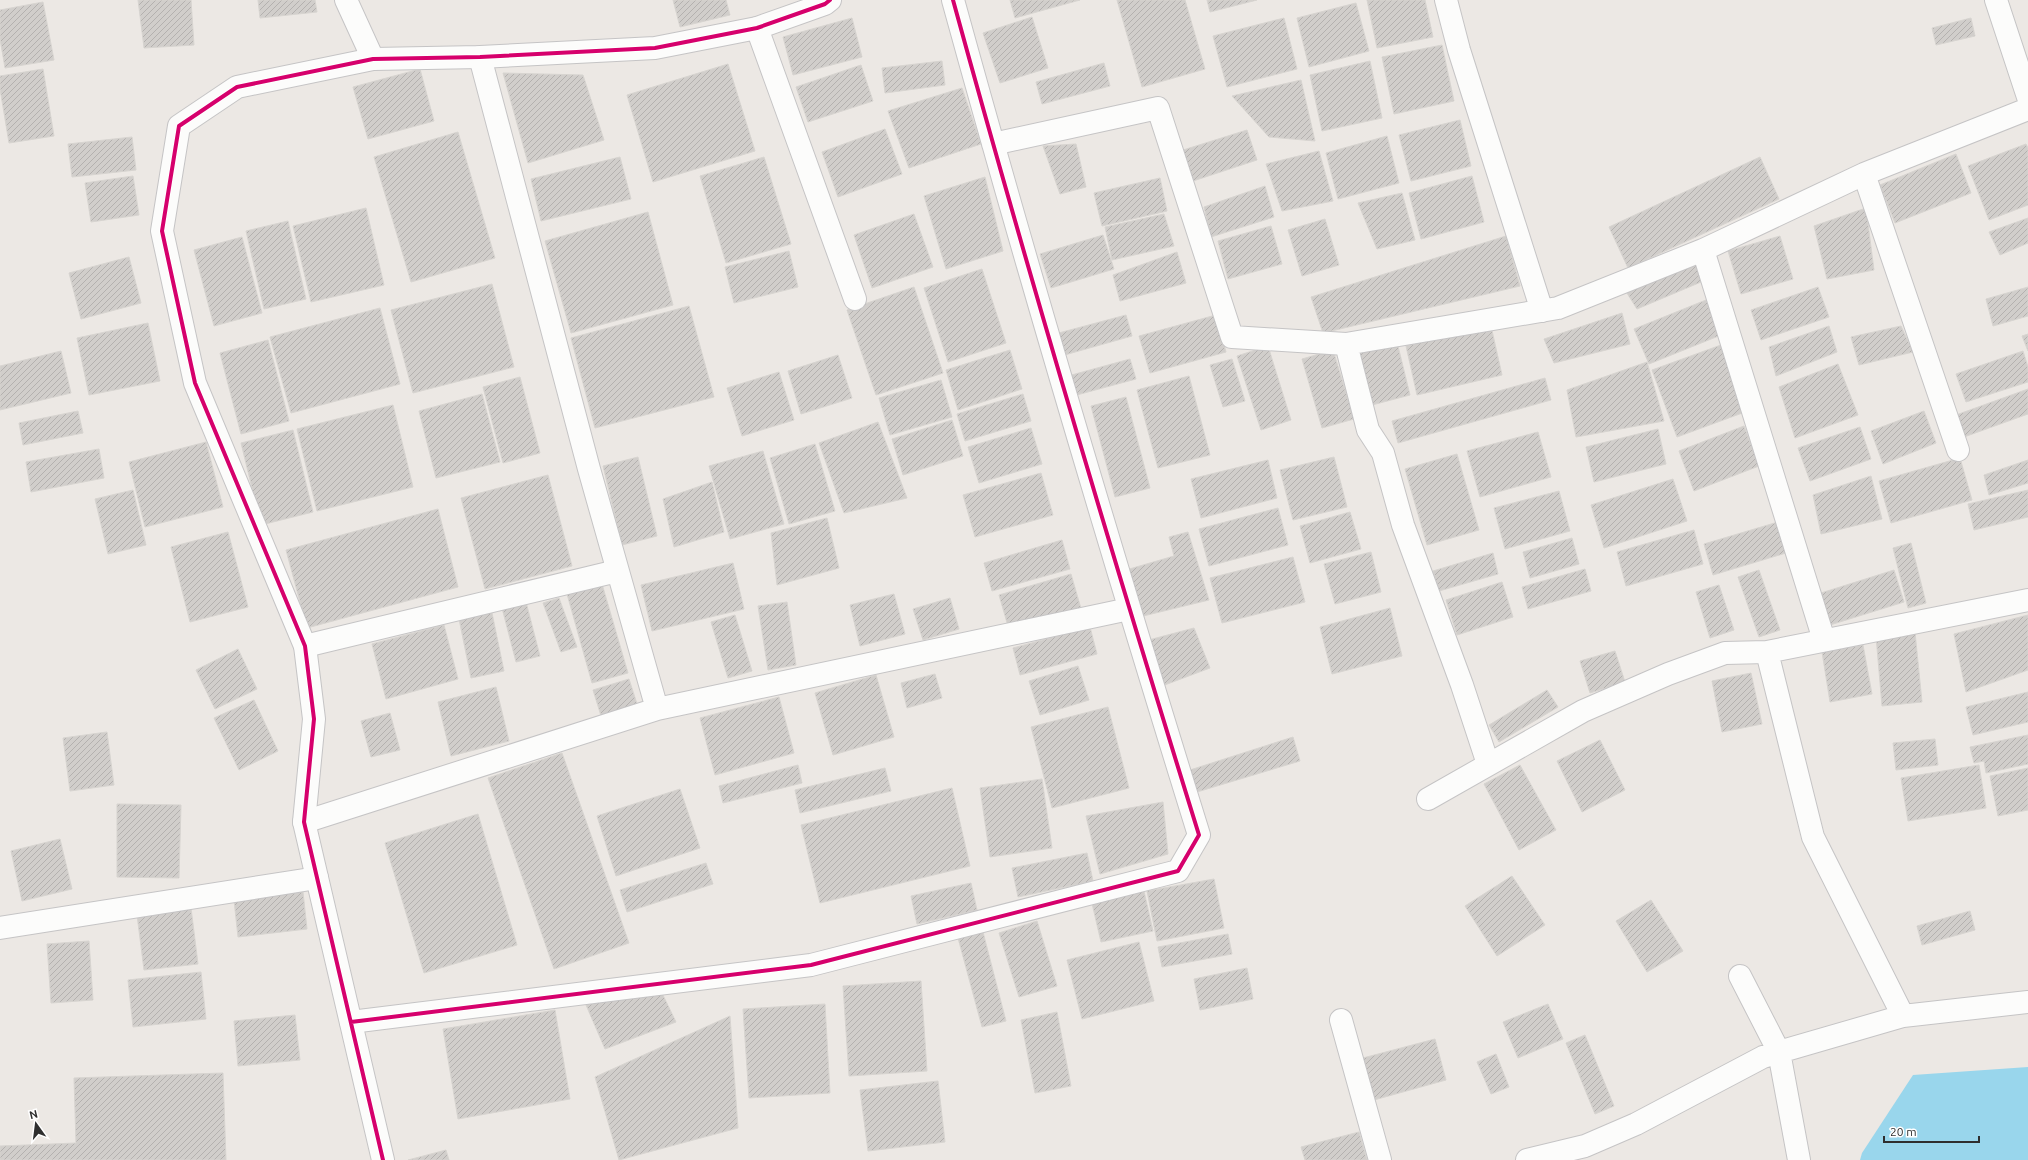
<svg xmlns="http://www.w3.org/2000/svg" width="2028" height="1160" font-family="Ubuntu,sans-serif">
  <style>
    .water { fill: #99d6ec }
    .building { fill: url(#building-hatch); stroke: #d7d4d0 }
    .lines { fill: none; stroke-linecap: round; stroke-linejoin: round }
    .minor-casing { stroke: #c5c4c5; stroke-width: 24 }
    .tertiary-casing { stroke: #c5c4c5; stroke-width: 24 }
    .minor { stroke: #fcfcfb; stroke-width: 22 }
    .tertiary { stroke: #fcfcfb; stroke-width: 22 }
    .cycleway-casing { stroke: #fff; stroke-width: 6 }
    .cycleway { stroke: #d6006c; stroke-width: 4 }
  </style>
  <defs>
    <pattern id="building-hatch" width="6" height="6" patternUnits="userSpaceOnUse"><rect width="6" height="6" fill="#d1cecb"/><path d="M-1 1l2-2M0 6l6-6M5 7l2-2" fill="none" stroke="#b4b1af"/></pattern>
  </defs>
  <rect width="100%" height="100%" fill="#ece8e4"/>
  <path class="water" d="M2028,1067v93h-168l2,-7 51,-78z"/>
  <path class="building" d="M138,0h53l3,45 -50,3z
    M258,0h57l2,12 -57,6z
    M673,0h53l4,15 -50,12z
    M1010,0h70l-65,18z
    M1117,0h68l20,69 -63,18z
    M1207,0h50l-47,12z
    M1367,0h58l8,37 -56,11z
    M43,2l11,58 -49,8 -5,-29v-29z
    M1356,3l13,48 -60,16 -12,-49z
    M1032,17l16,51 -48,15 -17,-50z
    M852,18l10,39 -69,18 -10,-38z
    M1284,18l13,51 -70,18 -14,-51z
    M1971,18l4,18 -39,9 -4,-17z
    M1442,45l12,56 -60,13 -12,-57z
    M942,61l3,24 -60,8 -3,-25z
    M1370,61l12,57 -60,13 -12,-56z
    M1104,63l6,23 -68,18 -6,-22z
    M728,64l27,87 -102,31 -26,-87z
    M861,65l12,36 -65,21 -12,-35z
    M43,69l11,67 -45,7 -9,-54v-13z
    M420,69l14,52 -66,18 -15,-52z
    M503,73l80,2 21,65 -76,23z
    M1301,80l14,61 -46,-4 -37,-41z
    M962,88l19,56 -72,24 -21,-57z
    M1460,120l11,46 -60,15 -12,-46z
    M885,129l17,45 -64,23 -16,-45z
    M1247,130l10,30 -67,22 -10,-31z
    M458,132l37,126 -84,24 -37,-125z
    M1387,136l12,47 -61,16 -12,-46z
    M132,137l4,33 -64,7 -4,-33z
    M1076,144l10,43 -26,7 -17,-48z
    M2026,144l2,4v57l-39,15 -21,-54z
    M1319,151l14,50 -51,10 -16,-47z
    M1956,154l15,39 -76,30 -15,-38z
    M620,157l11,42 -90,22 -10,-42z
    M764,157l27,87 -65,19 -26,-87z
    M1760,157l19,42 -151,69 -19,-41z
    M133,176l6,39 -48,7 -6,-39z
    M1472,176l12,46 -63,17 -12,-46z
    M985,177l18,74 -57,18 -22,-73z
    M1160,178l7,33 -65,15 -8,-33z
    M1265,186l9,31 -63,20 -7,-30z
    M1402,193l13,47 -38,9 -19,-46z
    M366,208l18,77 -73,17 -18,-76z
    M1866,208l8,62 -47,9 -13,-53z
    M648,212l25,93 -102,28 -26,-92z
    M914,214l19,53 -61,21 -18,-53z
    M1164,214l10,32 -62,14 -7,-33z
    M2028,218v25l-28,12 -11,-23z
    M1325,219l14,46 -37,11 -14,-46z
    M288,221l18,78 -42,10 -18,-78z
    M1271,226l11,38 -54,15 -10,-38z
    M1103,235l11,34 -63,19 -11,-34z
    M1506,236l14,50 -197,47 -12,-36z
    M1780,236l13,43 -52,15 -13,-43z
    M242,237l20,76 -48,13 -20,-76z
    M789,251l9,36 -64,16 -9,-36z
    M1177,252l9,31 -66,18 -7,-26z
    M129,257l12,46 -60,16 -12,-46z
    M1696,260l5,22 -64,27 -12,-19z
    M982,269l24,74 -58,19 -24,-74z
    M492,284l22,83 -101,26 -22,-83z
    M914,287l29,86 -67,22 -29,-85z
    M1818,287l11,30 -68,23 -10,-30z
    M2028,287v29l-35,10 -7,-27z
    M1706,300l15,35 -72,29 -15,-35z
    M689,306l25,91 -119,31 -24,-90z
    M380,308l20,76 -109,29 -21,-76z
    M1622,313l8,31 -76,19 -10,-24z
    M1126,315l6,21 -71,20 -6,-22z
    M1216,315l10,37 -76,21 -11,-37z
    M148,323l12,58 -71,14 -12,-57z
    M1491,326l11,49 -85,20 -11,-49z
    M1829,326l8,26 -61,24 -7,-29z
    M1901,326l12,26 -54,13 -8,-28z
    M2028,334v17l-6,-15z
    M268,340l21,81 -48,13 -21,-81z
    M1397,342l13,53 -38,10 -13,-54z
    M1721,345l24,67 -68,25 -25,-67z
    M1268,346l23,74 -30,10 -24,-74z
    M1010,350l12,39 -64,21 -12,-40z
    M1333,350l21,69 -32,9 -20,-69z
    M61,351l10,42 -71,17v-44z
    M2023,351l5,16v15l-62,20 -10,-28z
    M838,355l14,43 -51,16 -13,-43z
    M1130,359l6,20 -63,17 -5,-20z
    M1232,359l13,42 -22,6 -13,-42z
    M1647,362l17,59 -88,16 -9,-47z
    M1838,364l20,51 -63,23 -16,-51z
    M779,372l15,48 -52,16 -15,-48z
    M1189,376l21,79 -52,13 -21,-78z
    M520,377l20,76 -37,10 -20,-76z
    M1545,378l6,22 -153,43 -6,-22z
    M941,380l11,37 -62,18 -11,-37z
    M2028,389v25l-64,23 -8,-22z
    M482,394l18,68 -64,16 -17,-67z
    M1023,394l8,27 -66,20 -8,-27z
    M1126,397l24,91 -35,9 -24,-91z
    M393,405l20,82 -96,24 -20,-82z
    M78,411l5,22 -60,12 -4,-22z
    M1924,411l12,32 -53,21 -12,-33z
    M952,420l11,36 -60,19 -11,-36z
    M878,422l29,76 -63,15 -25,-70z
    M1744,426l15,40 -65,25 -15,-40z
    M1860,427l11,32 -61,22 -12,-33z
    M1031,428l11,36 -63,19 -11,-36z
    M1658,429l8,35 -72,18 -8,-35z
    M293,430l20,82 -52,13 -20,-82z
    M1538,432l13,45 -71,20 -13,-46z
    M206,442l17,65 -78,20 -16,-65z
    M815,444l20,67 -46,13 -19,-66z
    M99,449l5,29 -73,14 -5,-30z
    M763,451l21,73 -54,15 -21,-73z
    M1457,454l22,76 -52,15 -22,-76z
    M638,457l19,79 -35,9 -19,-79z
    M1334,457l13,50 -54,13 -13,-50z
    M1960,458l12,42 -81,23 -12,-42z
    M1268,460l9,38 -76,20 -10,-39z
    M2028,460v23l-39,12 -5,-20z
    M1041,473l12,42 -78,22 -12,-42z
    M548,475l24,91 -87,23 -24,-91z
    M1871,476l11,43 -61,15 -8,-39z
    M1673,479l14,42 -83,27 -13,-43z
    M712,482l12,50 -50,15 -11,-48z
    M133,490l13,55 -38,9 -13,-55z
    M2028,490v27l-54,13 -6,-26z
    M1559,491l11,40 -65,18 -11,-41z
    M1278,508l10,37 -79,21 -10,-37z
    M438,509l20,78 -151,41 -21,-78z
    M1350,512l11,37 -51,14 -10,-37z
    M827,518l12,50 -62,17 -6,-52z
    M1778,522l8,31 -73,22 -9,-31z
    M1694,530l9,34 -77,22 -9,-34z
    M228,532l20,75 -58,15 -19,-75z
    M1188,532l21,68 -70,17 -13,-47 48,-14 -5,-19z
    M1572,538l7,26 -49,14 -7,-26z
    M1062,540l8,29 -78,22 -8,-28z
    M1911,543l15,60 -18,5 -15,-60z
    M1371,552l10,40 -46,12 -11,-40z
    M1493,553l5,21 -59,17 -6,-20z
    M1293,557l12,45 -83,21 -12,-45z
    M733,563l11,46 -92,22 -11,-46z
    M1585,569l6,22 -63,18 -6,-22z
    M1759,570l21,60 -21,7 -21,-60z
    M1894,570l10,32 -74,23 -9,-32z
    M1071,574l11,38 -72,21 -11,-38z
    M1502,582l11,35 -56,18 -11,-35z
    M602,584l26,89 -36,10 -25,-89z
    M1719,585l15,45 -24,8 -14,-46z
    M894,594l11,40 -45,12 -10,-41z
    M559,598l18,49 -16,5 -18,-49z
    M950,598l9,31 -36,11 -10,-31z
    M526,602l14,54 -24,6 -14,-54z
    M787,602l9,63 -28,5 -10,-64z
    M1390,608l12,48 -70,18 -12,-47z
    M492,613l12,58 -33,7 -12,-59z
    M735,615l17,56 -24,7 -17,-56z
    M2028,615v55l-62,22 -12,-58z
    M444,625l14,54 -72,20 -14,-55z
    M1090,627l7,27 -77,21 -7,-27z
    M1194,628l16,40 -48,18 -17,-45z
    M1915,632l7,70 -40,4 -6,-70z
    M1863,645l9,49 -42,8 -8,-50z
    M238,649l19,40 -42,20 -19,-39z
    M1615,651l10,31 -35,11 -10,-32z
    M1078,666l11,34 -49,15 -11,-34z
    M1751,673l11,51 -40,8 -10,-51z
    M935,674l7,24 -35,10 -6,-25z
    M876,675l18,62 -61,18 -18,-62z
    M629,679l9,28 -36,12 -9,-29z
    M496,687l13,54 -58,15 -13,-54z
    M1547,690l11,17 -59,35 -10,-17z
    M2028,692v30l-55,13 -7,-28z
    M779,697l15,56 -79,22 -15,-57z
    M254,700l24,51 -39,19 -25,-52z
    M1108,707l21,81 -77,20 -21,-81z
    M390,713l10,37 -29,7 -10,-36z
    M107,732l7,53 -44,6 -7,-53z
    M2028,735v29l-42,9 -2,-12 -10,2 -4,-16z
    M1293,737l7,24 -103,31 -7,-22z
    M1935,739l3,26 -42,5 -3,-27z
    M1600,740l25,50 -43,22 -25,-51z
    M562,753l67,190 -75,26 -66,-191z
    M798,765l4,18 -79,20 -4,-17z
    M1520,765l36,65 -37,20 -35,-66z
    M1979,765l7,43 -78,13 -7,-43z
    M885,768l6,23 -91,22 -5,-23z
    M2028,768v42l-30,6 -8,-40z
    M1042,779l10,69 -62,9 -10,-69z
    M952,788l18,78 -150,37 -19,-78z
    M680,789l20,59 -84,28 -19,-60z
    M1163,802l5,52 -68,20 -14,-58z
    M117,804l64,1 -2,73 -62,-1z
    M478,814l39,131 -93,28 -39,-130z
    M60,839l12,50 -50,12 -11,-50z
    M1087,853l6,28 -75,16 -6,-29z
    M706,863l7,21 -86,28 -7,-22z
    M1512,876l33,49 -48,31 -32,-50z
    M1214,879l10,49 -67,13 -10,-50z
    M971,883l6,27 -60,14 -6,-28z
    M1143,887l10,44 -52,11 -10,-43z
    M303,892l4,37 -69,8 -4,-37z
    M1651,900l32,51 -36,21 -31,-51z
    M191,908l7,56 -54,6 -7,-55z
    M1970,911l5,19 -53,15 -5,-19z
    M1037,921l20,65 -38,11 -20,-64z
    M983,932l23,89 -24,6 -24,-89z
    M1228,934l4,20 -70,13 -4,-20z
    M89,941l4,59 -42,3 -4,-59z
    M1139,942l15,59 -72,18 -15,-59z
    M1247,968l6,31 -53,11 -6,-31z
    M201,972l5,47 -73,8 -5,-47z
    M921,981l6,90 -78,5 -6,-90z
    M660,989l16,33 -71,27 -19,-44z
    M825,1004l5,89 -81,5 -6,-89z
    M1548,1004l15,35 -45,19 -15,-36z
    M555,1010l15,89 -112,20 -15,-90z
    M1057,1012l14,74 -36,7 -14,-73z
    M295,1015l5,45 -62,6 -4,-45z
    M730,1016l8,112 -119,32 -24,-83z
    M1585,1035l29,71 -19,8 -29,-71z
    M1435,1039l11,41 -72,20 -11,-42z
    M1496,1054l13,33 -18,7 -14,-32z
    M223,1073l3,87h-226v-14l76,-3 -2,-65z
    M938,1081l7,61 -77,9 -8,-61z
    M1359,1132l8,28h-62l-4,-13z
    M446,1150l3,10h-41z"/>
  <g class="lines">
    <defs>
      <path id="minor" d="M346,0l27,59
        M1446,0l13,50 83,261
        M1996,0l32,97
        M757,28l98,271
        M480,57l109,412 68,240
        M993,144l165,-36 74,229 114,7 212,-36 145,-58 161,-76 164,-65
        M1864,174l94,276
        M1703,250l121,390
        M1346,344l22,86 15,23 20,72 59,160 26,79
        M305,646l312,-75
        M1767,652l46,185 90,179
        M1428,799l155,-88 85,-37 57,-21 42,-1 261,-52
        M304,822l353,-113 472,-100
        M0,928l317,-50
        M1740,976l39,76 20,108
        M1341,1020l39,140
        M351,1022l460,-57 367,-94 21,-36c-86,-277 -169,-555 -246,-835
        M1527,1160l58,-14 51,-22 127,-67 16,-5 124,-36 125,-14"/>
      <path id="tertiary" d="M383,1160l-79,-338 10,-103 -9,-73 -110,-263 -33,-152 17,-105 58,-39 136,-28 107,-2 175,-9 102,-20 68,-24 5,-4"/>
    </defs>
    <use href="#minor" class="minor-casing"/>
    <use href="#tertiary" class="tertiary-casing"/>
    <use href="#minor" class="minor"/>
    <use href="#tertiary" class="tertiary"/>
    <defs>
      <path id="cycleway" d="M351,1022l460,-57 367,-94 21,-36c-86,-277 -169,-555 -246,-835
        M383,1160l-79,-338 10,-103 -9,-73 -110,-263 -33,-152 17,-105 58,-39 136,-28 107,-2 175,-9 102,-20 68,-24 5,-4"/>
    </defs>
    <use href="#cycleway" class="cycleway-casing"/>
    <use href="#cycleway" class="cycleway"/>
  </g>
  <g transform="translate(36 1124) rotate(346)" stroke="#ffffff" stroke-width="3" paint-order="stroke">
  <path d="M0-3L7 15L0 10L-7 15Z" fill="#2e2e2e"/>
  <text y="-6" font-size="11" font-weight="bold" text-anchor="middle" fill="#2e2e2e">N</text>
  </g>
  <path d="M1884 1136v6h95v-6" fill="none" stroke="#2e2e2e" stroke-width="2"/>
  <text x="1890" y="1136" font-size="12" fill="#2e2e2e" stroke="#ffffff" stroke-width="3" paint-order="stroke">20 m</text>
</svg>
